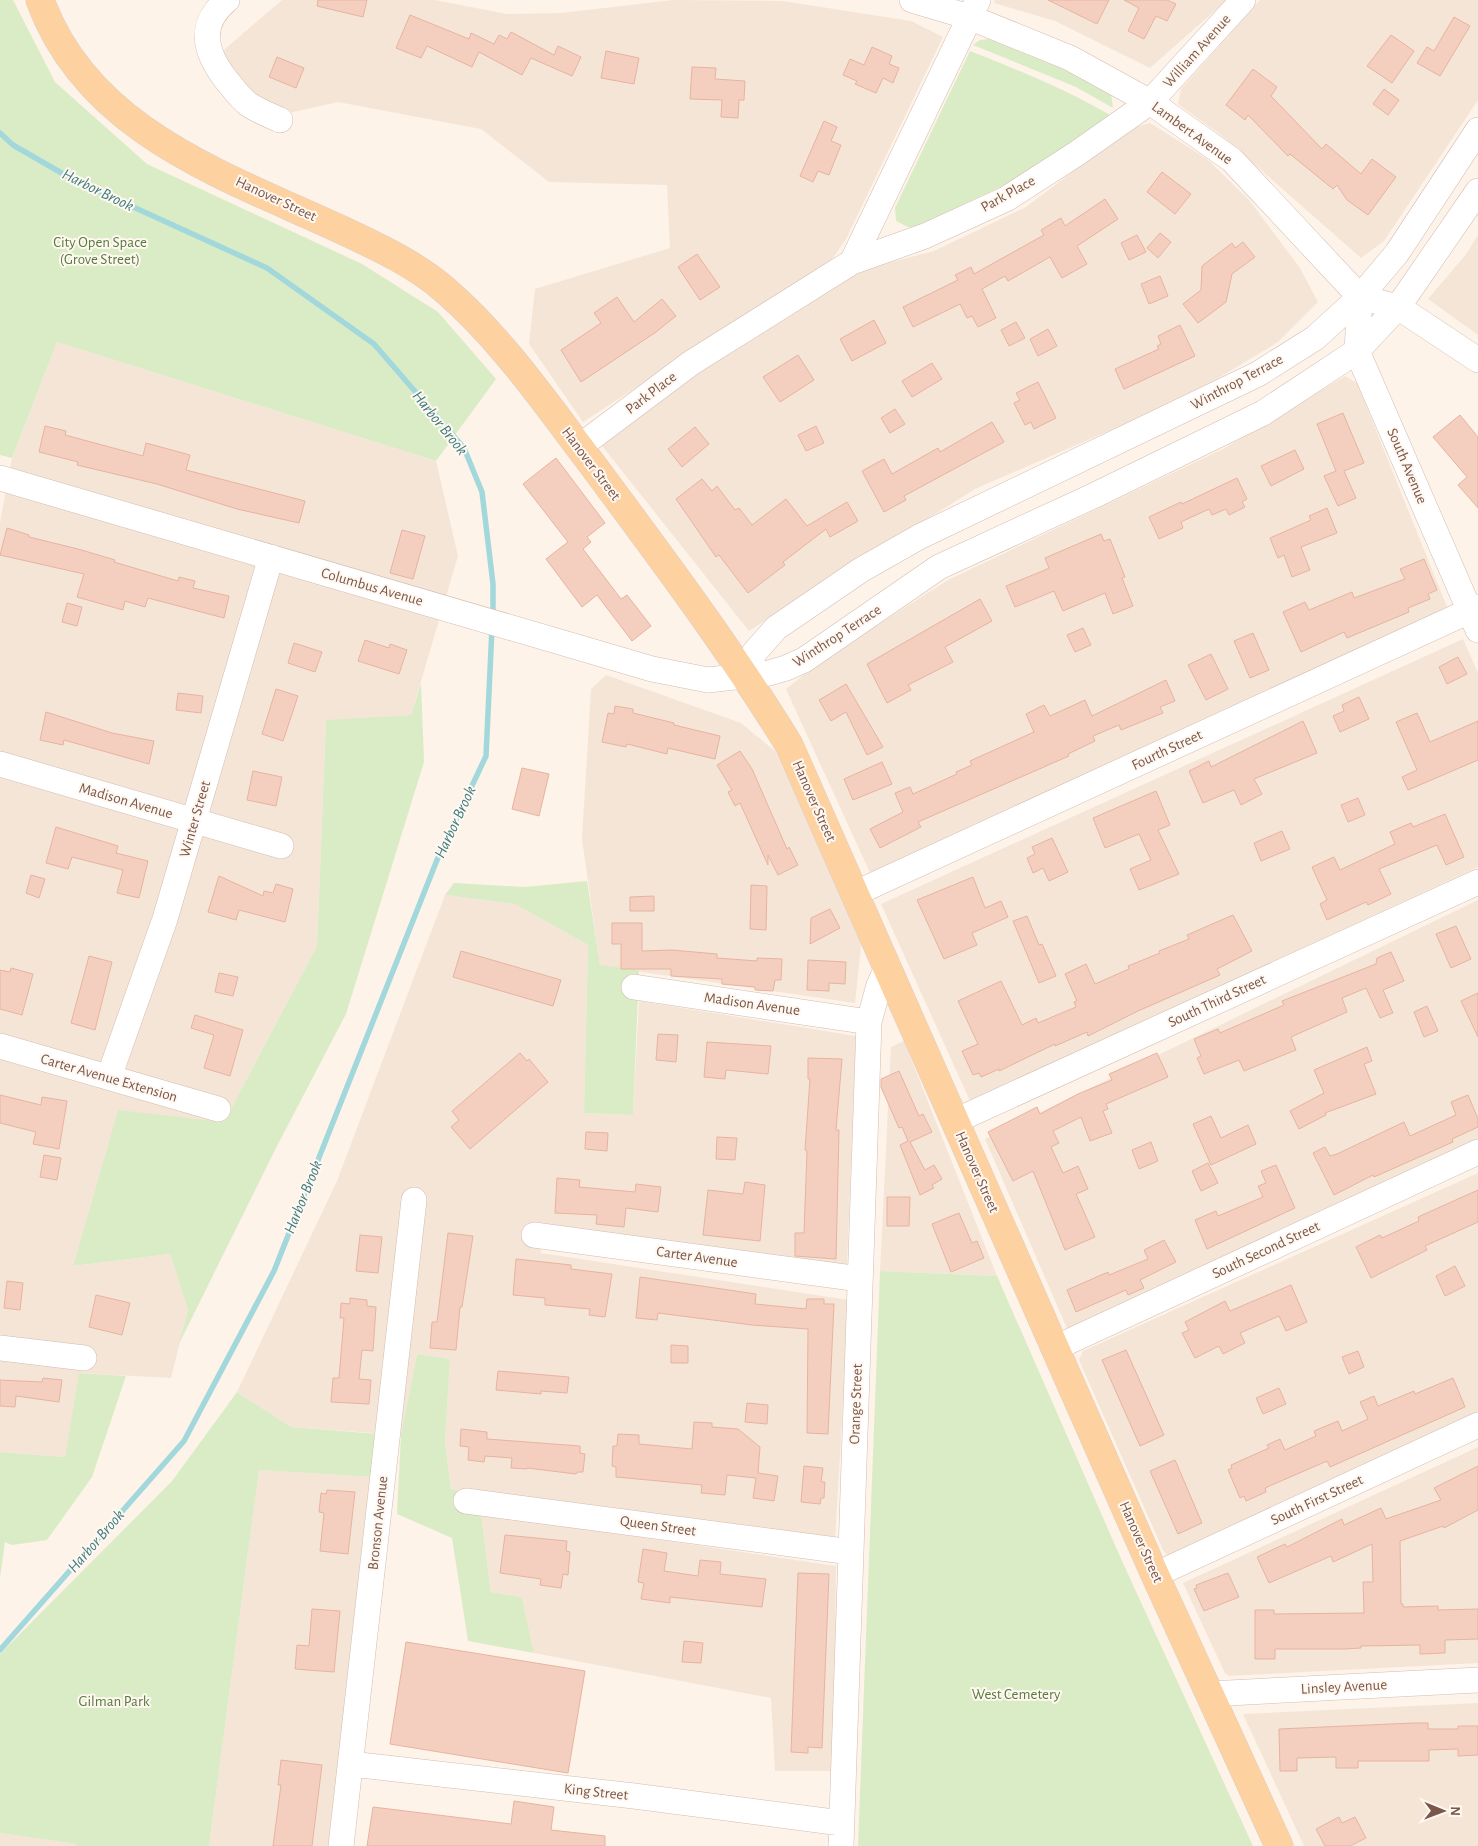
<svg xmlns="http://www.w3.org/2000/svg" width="1478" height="1846" font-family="'Alegreya Sans',sans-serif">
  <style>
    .residential { fill: #f5e5d7 }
    .green { fill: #daecc6 }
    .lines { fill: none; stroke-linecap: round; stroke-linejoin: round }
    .stream { stroke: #a2d8db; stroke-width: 5.5 }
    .building { fill: #f4cfc0; stroke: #e7b39f }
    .minor-casing { stroke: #d3bcb0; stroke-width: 26 }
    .major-casing { stroke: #dad0cd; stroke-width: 29 }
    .minor { stroke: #fff; stroke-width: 25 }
    .major { stroke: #fdd1a0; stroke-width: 28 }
    .labels { text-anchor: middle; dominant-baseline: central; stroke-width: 4; stroke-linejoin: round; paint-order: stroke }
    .street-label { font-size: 15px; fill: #7a574b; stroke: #fff8f1 }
    .park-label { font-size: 15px; fill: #577a3f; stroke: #fff8f1 }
    .water-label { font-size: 16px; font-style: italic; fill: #3d7b7f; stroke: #fff8f1 }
  </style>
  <rect width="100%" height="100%" fill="#fdf3e9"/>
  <path class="residential" d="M282,0h153l72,14 54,-1 112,-13 110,1 128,20 32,16 -97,202 -15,22 -248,161 -54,-78 6,-55 135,-41 -3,-63 -118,-3 -68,-53 -143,-27 -76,17 -44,-64z
    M995,0h232l-77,68 -95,-47 -61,-18z
    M1260,0h218v100l-94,141 -23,17 -140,-123 -43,-31 3,-15z
    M1150,123l57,36 42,41 51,68 18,34 -40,40 -91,55 -212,92 -226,142 -150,-189 184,-126 85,-48 66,-17 92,-44 103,-78z
    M1478,235v100l-50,-36 39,-46z
    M57,342l379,119 22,95 -47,159 -85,6 -9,225 -93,176 -106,-11 -45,155 97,-12 18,56 -17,68 -91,-5 -15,84 -65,-5v-930l12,-64z
    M1345,376l12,7 90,224 -155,79 -421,189 -85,-186 35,-28 127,-81 277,-132z
    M1463,639l15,34v194l-508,234 -89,-197z
    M606,675l135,48 34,28 87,187 -7,65 -255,-37 -18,-127 9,-150z
    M445,895l70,9 73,41 -4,168 49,2 6,-114 217,35 -9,230 -309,-39 3,26 308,47 -14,241 -384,-52 -6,-47 5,-83 -33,-5 -16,81 -110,-8 -54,-35 100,-211z
    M1478,900v250l-409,183 -84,-194z
    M904,1041l93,235 -117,-5 11,-224z
    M1478,1173v241l-310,142 -5,-6 -84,-190 4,-9z
    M1478,1447v216l-249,13 -4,-3 -42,-90z
    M259,1470l113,7 -43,369h-120z
    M481,1513l355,53 -2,205h-59l-4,-73 -237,-45 -12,-56 -31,-5z
    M1478,1703v143h-174l-61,-132z
    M0,1833l77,11 -1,2h-76z"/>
  <path class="green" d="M0,0h13l42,82 92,82 215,100 76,48 58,67 -60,82 -379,-119 -45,116 -12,-3z
    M989,39l74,30 48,24 2,15 -37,-21 -103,-42 7,-5z
    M970,51c48,19 95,38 140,64l-78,57 -117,55h-7l-12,-6 -1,-13z
    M421,683l3,79 -78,252 -70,134 -97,196 9,-34 -18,-56 -97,12 45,-156 106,12 93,-176 9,-226 85,-5z
    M587,881l13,84 39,5 -6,145 -49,-2 4,-168 -73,-41 -70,-9 9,-12 70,4z
    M880,1271l117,5 125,285 131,285h-395z
    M417,1354l33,5 -5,83 6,47 12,2 18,22 10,79 31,5 12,56 -66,-12 -16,-103 -55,-24 4,-79z
    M79,1373l47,3 -34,101 -45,63 -35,5 -7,-3 -5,36v-126l65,5z
    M237,1392l54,35 87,7 -6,43 -113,-7 -50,376h-133v-2l-76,-11v-179l172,-173z"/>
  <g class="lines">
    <path class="stream" d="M0,133l13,12 59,34 195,89 107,76 90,104 18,44 11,92v33
      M0,1650l184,-209 90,-170 163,-411 49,-104 6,-128"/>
  </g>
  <path class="building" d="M318,0h49l-4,17 -46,-11z
    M1048,0h61l-12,24z
    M1124,0h43l9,4 -9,17 -11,-5 -12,23 -16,-8 11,-23z
    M410,15l59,24 2,-6 23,11 5,-9 8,4 4,-7 43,23 4,-9 23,11 -9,19 -41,-18 -9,17 -43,-23 -7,15 -45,-21 -6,12 -25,-10z
    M1454,17l16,9 -30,50 -23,-13 10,-16 7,4z
    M1391,35l23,16 -22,32 -25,-17z
    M872,47l20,9 -3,8 10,4 -6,15 -10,-5 -7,15 -21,-9 2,-3 -14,-6 7,-16 14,6z
    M606,51l33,7 -5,26 -33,-6z
    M277,57l27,11 -8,20 -27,-11z
    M692,67l24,1 -1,11 30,2 -1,19h-5l-1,18 -17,-1 1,-17 -32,-1z
    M1253,69l24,18 -6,9 51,53 4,-5 35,30 11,-15 24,18 -28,38 -21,-15 -10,-15 -4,4 -43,-35 -2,2 -40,-41 -3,5 -19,-15z
    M1384,89l15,11 -11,15 -15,-11z
    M824,121l13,6 -6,14 10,4 -12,30 -11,-4 -5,11 -13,-6z
    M1162,172l29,22 -16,20 -28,-22z
    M1105,199l13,20 -41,27 10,18 -25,14 -12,-21 -42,24 -3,-5 -23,13 14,29 -18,9 -6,-11 -5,2 -7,-14 -47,23 -10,-20 55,-27 -3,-5 16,-8 3,7 70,-39 -3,-5 20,-12 4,8z
    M1160,233l11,9 -13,16 -11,-10z
    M1137,235l9,17 -17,8 -8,-17z
    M1243,242l12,15 -23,17 -6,28 -28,21 -15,-19 18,-14 1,-24 30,-23 3,5z
    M697,254l23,33 -20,13 -22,-33z
    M1160,276l8,20 -19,8 -8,-20z
    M617,297l17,25 28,-23 14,17 -20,16 -75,50 -20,-32 40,-27 -7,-10z
    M874,320l12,23 -34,18 -12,-22z
    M1016,322l9,16 -16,8 -8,-16z
    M1180,325l15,31 -71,33 -9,-20 44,-20 -2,-3 4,-2 -3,-8z
    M1048,329l9,17 -19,10 -8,-17z
    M798,355l16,25 -34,22 -17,-25z
    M932,363l10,16 -30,18 -10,-16z
    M1038,382l18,36 -22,11 -3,-7 -6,3 -11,-22 6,-3 -4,-7z
    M895,409l10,15 -15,9 -9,-15z
    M1343,413l21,50 -20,8 12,27 -18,8 -14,-30 12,-5 -19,-47z
    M1460,415l18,22v71l-20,-23 9,-8 -34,-40z
    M992,422l12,20 -100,54 2,4 -22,12 -22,-41 22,-12 8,15 46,-26 2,4z
    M45,426l21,5 -1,4 78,21 3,-13 44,12 -4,15 119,31 -6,22 -62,-14 -80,-25 -80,-19 1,-3 -39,-10z
    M816,426l8,17 -18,8 -8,-16z
    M695,427l14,17 -27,23 -14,-18z
    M1295,450l9,19 -33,17 -10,-20z
    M556,458l49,65 -18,14 4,5 -8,7 38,50 6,-4 24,31 -19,15 -35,-46 -15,12 -36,-48 22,-17 -45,-58z
    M1237,478l10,21 -5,3 3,5 -16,8 -3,-6 -14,6 -3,-6 -28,13 2,6 -24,11 -10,-22 32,-15 1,2z
    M702,479l10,12 5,-5 18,24 4,-2 13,17 34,-26 21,27 40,-24 11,19 -28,16 -4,-8 -43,33 2,3 -37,28 -29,-38 -3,2 -40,-58z
    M1327,508l10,25 -36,14 9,23 -18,7 -8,-22 -6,3 -8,-20 41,-18 -2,-4z
    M7,528l22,7v2l49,12 37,11 -1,2 64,19 1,-4 16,4 -2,7 36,8 -5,22 -76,-20 -3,9 -20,-6 -2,9 -46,-13 7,-23 -84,-19z
    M402,530l23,6 -12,43 -23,-6z
    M1101,534l3,7 6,-2 15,38 -3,1 11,28 -20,8 -8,-21 -42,18 -9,-20 -39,16 -9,-21 39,-16 4,-2 -4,-10z
    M1424,559l13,31 -9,4 2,5 -22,9 1,4 -62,26 -3,-6 -43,20 -18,-40 22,-10 4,8 43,-18 2,6 51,-19 -5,-10z
    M980,599l12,22 -47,26 8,15 -45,23 3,5 -24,13 -20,-39z
    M67,603l15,4 -5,19 -15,-4z
    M1083,628l8,17 -16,7 -8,-17z
    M1253,633l16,37 -19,8 -16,-37z
    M365,640l24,8 1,-4 17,6 -8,24 -41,-13z
    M294,643l28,9 -7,20 -27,-9z
    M1211,654l17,35 -22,11 -18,-35z
    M1458,657l9,17 -20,10 -8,-17z
    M1166,680l9,21 -15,6 3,6 -42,17 -2,-5 -26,11 2,5 -27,13 1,2 -151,66 3,5 -41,21 -10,-19 33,-17 -8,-19 15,-6 3,7 44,-20 -1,-2 16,-7 -2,-4 64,-29 -8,-18 18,-9 6,11 35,-16 7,16z
    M846,684l37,63 -16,8 -21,-43 -15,9 -12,-21z
    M276,689l22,7 -15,45 -21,-7z
    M178,693l25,3 -2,17 -25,-3z
    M1359,697l10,22 -29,13 -7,-16 11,-5 -2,-6z
    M615,706l18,3v4l41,10v2l46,11 -5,23 -47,-11 -1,6 -40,-10 -1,3 -24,-5 6,-29 6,1z
    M46,712l66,21 42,8 -5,23 -85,-24 -1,5 -23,-5z
    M1417,713l13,29 48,-21v39l-70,30 -6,-13 15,-7 -21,-48z
    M1303,721l14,32 -63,26 8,15 -21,11 -7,-15 -31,13 -14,-32 20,-10 2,6z
    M740,751l12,18 35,80 2,-2 9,18 -20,10 -10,-20v10l-28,-62 -5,3 -7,-14 4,-2 -15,-25z
    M882,762l10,22 -39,16 -9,-21z
    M522,768l27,6 -10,42 -27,-7z
    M253,771l29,6 -6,29 -29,-6z
    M1156,791l14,34 -12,5 21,44 -40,16 -9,-21 21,-9 -12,-26 -34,14 -12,-30z
    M1358,798l7,17 -17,7 -7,-17z
    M1445,814l19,43 -18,8 -9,-20 -58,24 12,25 -23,11 -2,-3 -39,18 -7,-16 7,-4 -15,-33 22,-10 6,13 55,-26 -5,-12 21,-9 2,4z
    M56,827l62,19 -2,7 32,8 -9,37 -22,-5 6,-23 -51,-13 -4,12 -22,-6z
    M1282,831l8,18 -29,12 -7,-18z
    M1052,838l16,34 -19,9 -6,-13 -10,5 -6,-15 8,-4 -3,-7z
    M31,875l14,4 -6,19 -13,-5z
    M219,876l44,20 1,-5 9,2 3,-9 17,5 -8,33 -46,-12 -3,10 -28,-8z
    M973,877l12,31 16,-7 7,16 -36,16 5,12 -33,14 -27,-59z
    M751,885l16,1 -1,44 -16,-1z
    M654,896v15h-24v-14z
    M830,909l10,19 -30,16 1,-26z
    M1233,915l19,36 -35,18 3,6 -82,36 -50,25 -1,-4 -32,14v-2l-56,27v-2l-18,8 -2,-4 -6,2 -11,-24 16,-7 -20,-43 43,-20 21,44 14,-7 2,5 38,-16 -2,-5 3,-1 -12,-27 21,-10 9,20 34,-15 -1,-3 32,-13 -1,-2 30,-12 -2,-4z
    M1027,916l12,29 3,-1 14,32 -17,7 -26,-62z
    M612,923h30v28l30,-1 45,4v4l40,3v-3l25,1 -1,21h-6l-2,11 -18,-1v-3l-33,-3v-5l-51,-3v-7h-50v-25h-9z
    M1456,926l15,33 -20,9 -15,-34z
    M461,951l100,29 -8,26 -100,-29z
    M1391,952l13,29 -21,9 10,23 -13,5 -14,-30 -24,10 5,14 -56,25 5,13 -52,21 -5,-11 -35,14 -7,-16 4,-2 -7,-17 24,-10 2,4 64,-28 -2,-4 94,-37 1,-6z
    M89,956l23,6 -17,68 -24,-7z
    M808,960l38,2 -1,22 -16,-1v8l-22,-1z
    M11,968l22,6 -11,41 -22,-6v-39l10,2z
    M219,973l19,4 -5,19 -18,-4z
    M1478,993v44l-17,-36z
    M1427,1006l11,25 -14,6 -10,-25z
    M195,1015l48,15 -13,46 -26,-8 10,-33 -23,-7z
    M658,1034l20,1 -2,27 -20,-2z
    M707,1042l64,4 -3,28 -42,-4 -1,9 -21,-2z
    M1367,1047l5,14 -8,3 12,30 -51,19 1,2 -27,14 -9,-18 34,-18 -10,-23z
    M520,1053l7,8 2,-2 19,23 -78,67 -19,-22 8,-7 -7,-9z
    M1157,1053l11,24 -62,27 2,5 -5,2 9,22 -22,8 -9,-24 -28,14 6,12 -8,4 12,26 15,-7 10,23 -12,5 19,43 -30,13 -32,-79 -20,10 -25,-49 49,-25 3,7 38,-20 34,-14 -3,-6z
    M808,1058l34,1 -6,71h3l-3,129 -41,-3v-23h9l3,-82 -2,-1 5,-71h-2z
    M899,1071l20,45 4,-2 9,18 -22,10 15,28 9,-5 8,14 -10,6 2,3 -14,7 -20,-50 8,-4 -6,-14 -3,1 -18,-41v-8z
    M0,1095l41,10 1,-8 25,4 -8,48 -26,-5 3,-12 -36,-9z
    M1468,1095l10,24v8l-26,12 1,3 -79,35 -1,-2 -39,20 -21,-42 12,-6 5,9 7,-2 67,-32 6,14 46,-21 -5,-13z
    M1211,1116l10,22 27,-13 8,19 -45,21 -18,-41z
    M586,1132l22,1 -1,18 -22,-2z
    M717,1137l20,1 -2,22 -19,-1z
    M1151,1142l7,19 -19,8 -7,-19z
    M44,1155l17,3 -4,22 -17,-3z
    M1208,1163l10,20 -17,8 -9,-20z
    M1276,1165l19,43 -88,41 -12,-29 21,-9 2,5 45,-19 -5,-11 8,-3 -5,-12z
    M557,1178l23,2 -1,7 56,5 1,-8 25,3 -3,25 -32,-4 -2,19 -28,-3 1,-9 -42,-2z
    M745,1182l20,3 -5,56 -57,-6 5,-45 35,4z
    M1478,1190v32l-53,24 2,4 -56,28 -15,-31 24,-12 2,3 37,-17 -1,-4z
    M887,1197h23l-1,29h-22z
    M959,1213l13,30 5,-2 7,17 -33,14 -19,-48z
    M448,1233l25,3 -11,71h-2l-4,43 -26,-2 2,-26h5z
    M360,1235l22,2 -4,36 -22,-2z
    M1164,1240l12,22 -36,18 4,8 -16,7 -2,-5 -50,22 -9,-22 41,-18 1,3 39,-16 -4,-9z
    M516,1259l55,6v4l41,5 -7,43 -16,-2 1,-6 -45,-4v-7l-32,-3z
    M1455,1266l10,20 -20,10 -9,-20z
    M640,1277l116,17 -1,10 51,5 1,-10h17v5h10l-6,130 -21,-1 1,-104 -56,-4 -94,-12 -1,7 -21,-2z
    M7,1281l16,2 -3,27 -16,-2z
    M1291,1285l16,37 -21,9 -7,-15 -39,17 5,10 -22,11 -4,-8 -24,12 -13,-25 7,-3 -4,-8 40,-21 5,10z
    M96,1295l34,8 -8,32 -33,-8z
    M350,1298l17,2v6l9,1 -3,44 -11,-1 -3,29 12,1 -2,24 -38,-2 2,-24h6l5,-60h-4l1,-15 9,1z
    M671,1345l17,1v17h-17z
    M1126,1350l38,85 -24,11 -38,-86z
    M1358,1351l6,16 -15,7 -7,-17z
    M498,1371l71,6 -2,16 -26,-2v3l-45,-4z
    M43,1378l19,2 -3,22 -43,-6 -1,11 -15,-1v-26l42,2z
    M1453,1378l12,29 -135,60 -3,-6 -62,27 1,4 -20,9 -2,-5 -4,2 -12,-28 4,-2 -1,-3 38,-17 -2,-3 13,-6 5,11 31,-14 -2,-5 24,-10 4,10 26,-12 -8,-17 14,-6 4,10 36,-15 1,3z
    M1279,1388l7,16 -23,10 -7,-16z
    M747,1403l21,2 -1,19 -22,-2z
    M694,1422l18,1v4l26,2 22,18 -2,26 20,3 -4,25 -21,-3 3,-20 -29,-3 -2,20 -24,-2 1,-8 -86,-8v-10l-4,-1 1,-20h4l1,-12 21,1v9l53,5z
    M461,1429l26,3v7l93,7v7l5,1 -2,18h-5l-2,2 -49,-6v1l-16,-1 1,-10 -27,-2 -1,6 -16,-2 1,-13 -9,-1z
    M1175,1460l27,63 -24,11 -28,-63z
    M804,1466l19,2 -2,14h4l-1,16h-3l-1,6 -19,-2z
    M1478,1466v44l-34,18 -1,-2 -43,15 1,63h2v3l35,-1v4l40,-1v30l-33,1v13l-25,1v-9l-59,1v2l-17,1h-69v10h-20v-49h19v4l90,-1 -1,-31h10l-1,-38 -39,18 -2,-6 -62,27 -12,-26 28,-13 2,3 55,-28 2,6 37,-17 5,11 55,-19 -7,-12z
    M327,1490l28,2 -7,62 -28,-3 4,-38 -5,-1 2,-19 5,1z
    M505,1535l62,6 -1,10 4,1 -2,23 -5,-1 -2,14 -21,-3 1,-6 -41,-6z
    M643,1549l24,4 -3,18 34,5 2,-16 21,2 -1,12 46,5 -4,28 -92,-10v6l-29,-4 3,-16 -6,-1z
    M798,1573l31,1 -7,174 -14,-1v6l-17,-1z
    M1228,1573l11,24 -35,14 -10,-22 3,-1 -1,-3z
    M312,1609l28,2 -6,61 -39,-3 2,-24 12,1z
    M684,1641l19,2 -2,20 -19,-1z
    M406,1642l179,29 -17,102 -178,-29z
    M1413,1723h15v6h30v-3h20v29l-20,1v-7l-29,1v11h-71v7h-22v-11l-39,1v13h-17l-1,-42z
    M281,1760l41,5 -10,81h-39l8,-61h-3z
    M514,1801l40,6 -3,23 54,6v10h-238l6,-39 138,17z
    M1339,1817l3,6 13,-6 11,21 -16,8h-25l-9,-17z"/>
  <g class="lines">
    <defs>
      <path id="minor" d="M227,0c-30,25 -22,53 0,81 7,8 13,17 21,23 10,7 21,11 32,16
        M912,0l57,17 101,41 80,44 82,58 128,137 38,10 80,53
        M852,262l126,-262
        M1360,297l-3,54 121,279
        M579,447l112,-84 161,-101 73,-26 81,-37 70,-45 74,-52 93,-102
        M0,478l652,191 56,11 61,-7 17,-5 18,-8 135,-93 154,-71 170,-83 94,-62 41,-44 80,-116
        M746,675l8,-22 22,-25 85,-58 58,-33 339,-163 57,-36 45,-41 37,-44 81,-123
        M0,764l281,82
        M856,893l622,-286
        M634,987l235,35
        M0,1046l218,63
        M109,1077l56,-158 106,-362
        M955,1121l523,-239
        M534,1235l326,44
        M0,1348l84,10
        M1055,1348l423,-196
        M466,1501l385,51
        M1155,1575l323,-150
        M1209,1694l269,-14
        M351,1764l283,32 207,27
        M341,1846l73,-646
        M841,1846l28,-824 10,-37 9,-19"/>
      <path id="major" d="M40,0c48,132 186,176 302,230 36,17 73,34 103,60 57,49 102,115 147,174 68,92 137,183 197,281l366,830 124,271"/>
    </defs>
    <use href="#minor" class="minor-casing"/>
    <use href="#major" class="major-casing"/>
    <use href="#minor" class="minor"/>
    <use href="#major" class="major"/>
  </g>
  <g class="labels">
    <g class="street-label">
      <text transform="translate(1197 51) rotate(-48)">William Avenue</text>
      <text transform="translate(1192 133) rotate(36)">Lambert Avenue</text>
      <text transform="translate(1008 194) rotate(-29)">Park Place</text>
      <text transform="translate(276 199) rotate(25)">Hanover Street</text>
      <text transform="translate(1237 382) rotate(-28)">Winthrop Terrace</text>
      <text transform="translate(651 393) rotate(-37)">Park Place</text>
      <text transform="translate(591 464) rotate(53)">Hanover Street</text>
      <text transform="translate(1407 466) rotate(67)">South Avenue</text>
      <text transform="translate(372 587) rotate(16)">Columbus Avenue</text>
      <text transform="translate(837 636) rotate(-33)">Winthrop Terrace</text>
      <text transform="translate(1167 750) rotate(-25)">Fourth Street</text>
      <text transform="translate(126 801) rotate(16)">Madison Avenue</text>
      <text transform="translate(814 801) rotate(66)">Hanover Street</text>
      <text transform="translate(195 819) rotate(-74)">Winter Street</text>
      <text transform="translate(1217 1001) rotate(-25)">South Third Street</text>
      <text transform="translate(752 1004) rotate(8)">Madison Avenue</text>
      <text transform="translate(109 1078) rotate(16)">Carter Avenue Extension</text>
      <text transform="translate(977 1172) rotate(66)">Hanover Street</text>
      <text transform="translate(1266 1250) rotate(-25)">South Second Street</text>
      <text transform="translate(697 1257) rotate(8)">Carter Avenue</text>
      <text transform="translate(856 1404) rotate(-88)">Orange Street</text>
      <text transform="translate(1317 1500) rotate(-25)">South First Street</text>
      <text transform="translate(378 1523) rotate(-84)">Bronson Avenue</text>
      <text transform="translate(658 1526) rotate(8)">Queen Street</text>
      <text transform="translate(1141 1542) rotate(66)">Hanover Street</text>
      <text transform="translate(1344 1687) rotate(-3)">Linsley Avenue</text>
      <text transform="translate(596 1792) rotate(6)">King Street</text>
    </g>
    <g class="park-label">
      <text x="100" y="242">City Open Space<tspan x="100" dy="17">(Grove Street)</tspan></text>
      <text x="1016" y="1694">West Cemetery</text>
      <text x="114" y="1701">Gilman Park</text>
    </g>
    <g class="water-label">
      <text transform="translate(98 190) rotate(26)">Harbor Brook</text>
      <text transform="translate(440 423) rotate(51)">Harbor Brook</text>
      <text transform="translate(455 822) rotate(-65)">Harbor Brook</text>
      <text transform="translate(303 1197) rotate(-68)">Harbor Brook</text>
      <text transform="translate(96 1541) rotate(-49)">Harbor Brook</text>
    </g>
  </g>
  <g transform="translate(1443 1811) rotate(91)" stroke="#fff8f1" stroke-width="4" paint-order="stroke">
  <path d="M0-4L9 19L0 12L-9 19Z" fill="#7a574b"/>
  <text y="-8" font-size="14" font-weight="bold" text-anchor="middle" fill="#7a574b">N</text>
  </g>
</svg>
